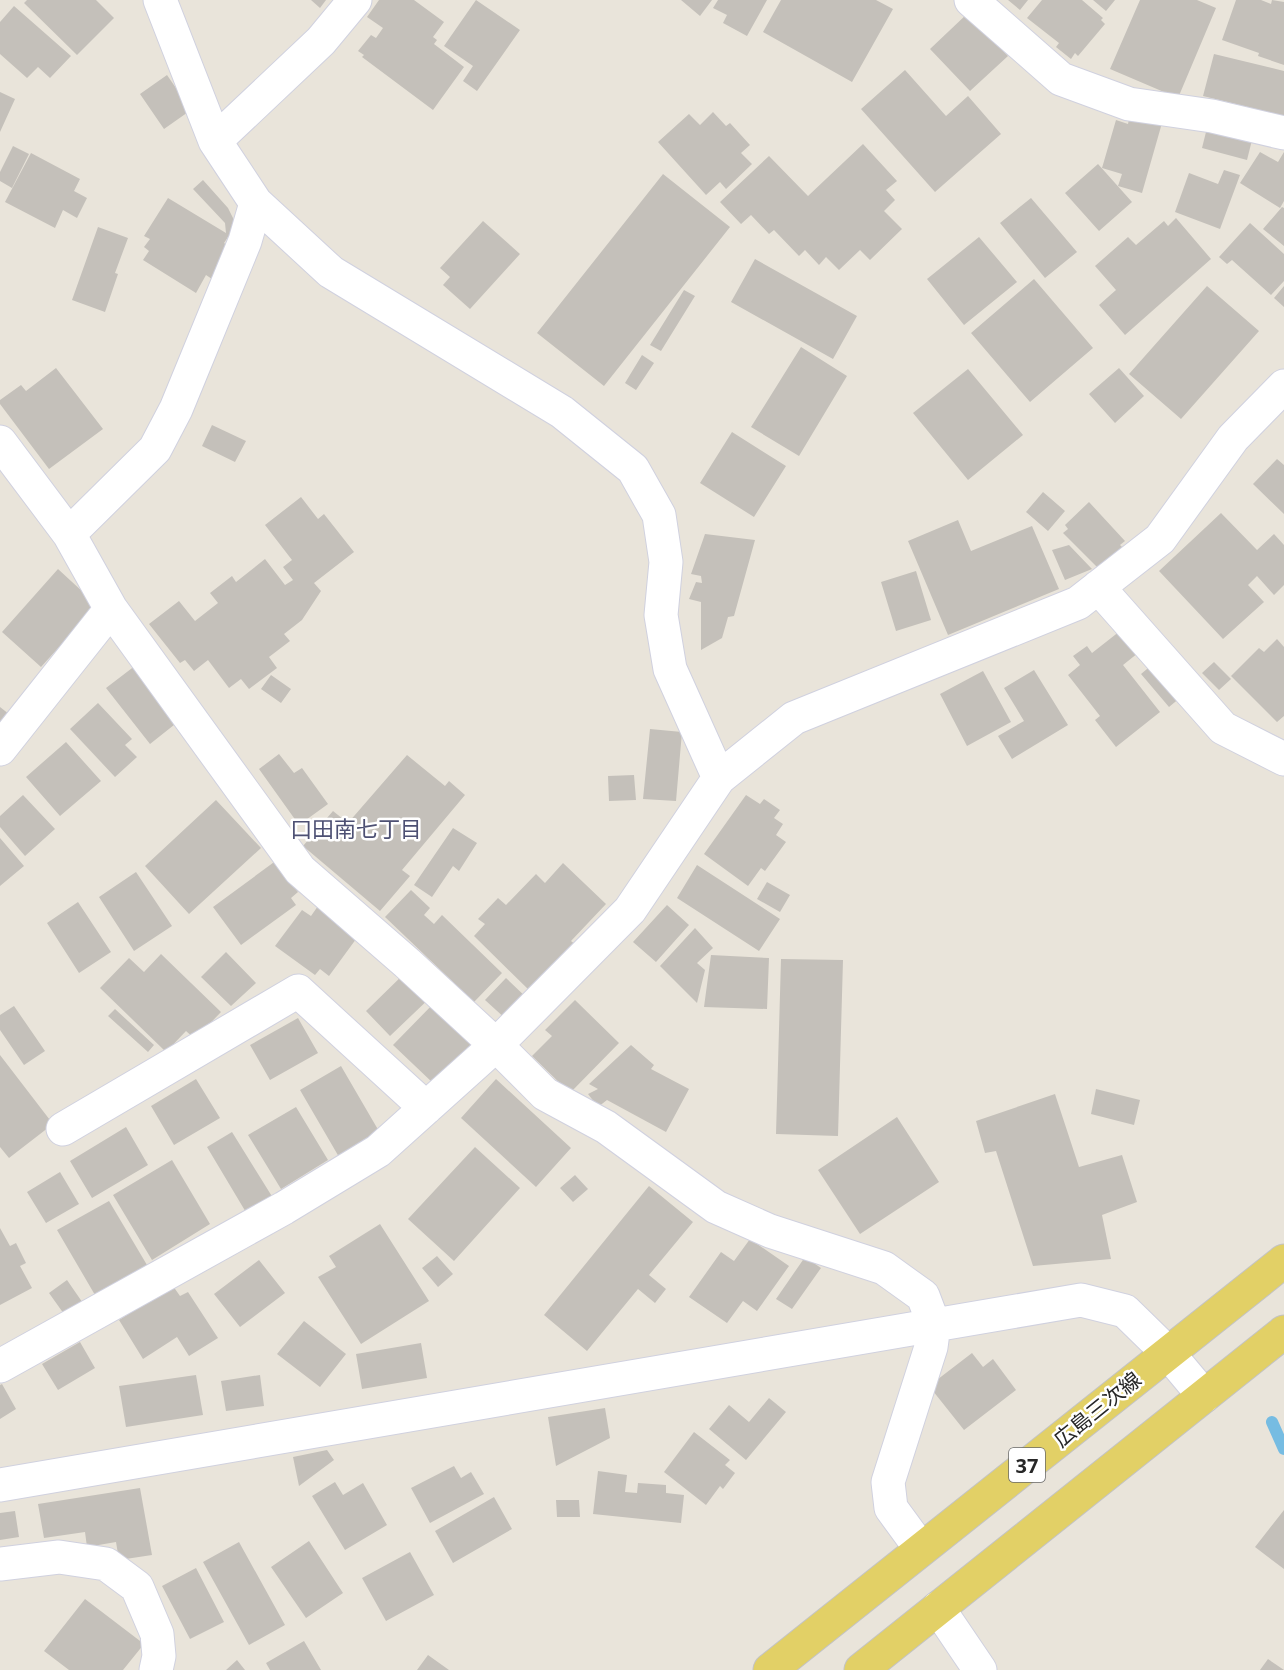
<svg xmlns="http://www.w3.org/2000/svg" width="1284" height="1670" font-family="'Open Sans','Noto Sans JP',sans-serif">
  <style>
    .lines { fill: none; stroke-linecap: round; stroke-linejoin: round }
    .stream { stroke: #76bce2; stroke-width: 12 }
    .building { fill: #c4c0ba }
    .minor-casing { stroke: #d0d1df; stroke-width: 35 }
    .major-casing { stroke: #c3c3c3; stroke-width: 35 }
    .minor { stroke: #fff; stroke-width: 33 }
    .major { stroke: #e2d066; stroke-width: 33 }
    .labels { text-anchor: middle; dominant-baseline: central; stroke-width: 5; stroke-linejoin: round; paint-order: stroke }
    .shield { fill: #fff; stroke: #686868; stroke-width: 1.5 }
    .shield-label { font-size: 20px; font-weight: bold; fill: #272727 }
    .street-label { font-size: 21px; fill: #272727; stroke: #fff }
    .neighbourhood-label { font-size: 22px; fill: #4d5073; stroke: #fff }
  </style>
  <rect width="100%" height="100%" fill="#e9e4da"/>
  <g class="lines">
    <path class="stream" d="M1272,1422l12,27"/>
  </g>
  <path class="building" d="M27,0h69l18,18 -37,37 -53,-52z
    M311,0h15l-6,8z
    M379,0h35l30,22 -11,15 4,3 -3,4 30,23 -31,43 -71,-53 2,-2 -6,-4 13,-16 5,3 7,-10 -16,-11z
    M476,0l44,30 -43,61 -14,-10 10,-15 -29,-20z
    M681,0h31l-12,16z
    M718,0h49l-20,36 -24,-13 4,-8 -14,-7z
    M781,0h95l17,9 -41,73 -89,-50z
    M1008,0h20l-8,10z
    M1042,0h40l21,18 -2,2 4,4 -27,32 -3,-3 -4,6 -15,-12 3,-4 -32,-25z
    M1093,0h22l-9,11z
    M1140,0h57l19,8 -38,90 -68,-29z
    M1236,0h25l10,4 1,-4 12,2v63l-26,-9 1,-3 -37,-13z
    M14,6l57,50 -21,22 -12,-11 -11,11 -27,-24v-32z
    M968,13l40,43 -38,35 -40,-42z
    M1214,54l70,17v45l-81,-20z
    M905,70l41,46 22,-20 33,38 -66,58 -74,-83z
    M167,75l24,35 -27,19 -24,-35z
    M0,92l15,7 -15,33z
    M713,112l13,14 4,-3 20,22 -9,8 11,11 -26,25 -6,-7 -14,13 -48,-53 31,-28 11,11z
    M1142,118l20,5 -20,70 -24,-7 4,-12 -20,-6 14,-48 12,4 1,-5 11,4z
    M1207,128l45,12 -5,20 -45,-12z
    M863,144l34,37 -11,9 9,10 -11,11 18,18 -32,31 -10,-10 -21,20 -13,-13 -7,8 -14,-15 -6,6 -25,-26 -5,4 -18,-19 -10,9 -21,-22 49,-46 39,40z
    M13,146l16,8 -17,34 -12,-7v-9z
    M1260,152l18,10 6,-10v49l-4,7 -40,-25z
    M31,153l49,26 -6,12 13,7 -10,20 -14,-8 -8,18 -50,-26z
    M1098,164l34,38 -33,29 -34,-38z
    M1224,170l16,5 -20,54 -45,-17 14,-39 29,11z
    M663,174l67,53 -126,159 -67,-53z
    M203,180l25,28 5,10 4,20 -7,2 -2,-3 -4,6 7,5 -19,31 -6,-4 -10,18 -53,-33 6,-9 -5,-4 6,-8 -6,-3 24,-38 58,35 -1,-10 -32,-34z
    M1031,198l46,54 -32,26 -45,-55z
    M1282,207l2,1v38l-21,-17z
    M1176,218l35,41 -86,76 -26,-30 17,-15 -21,-24 33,-29 8,8 28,-24 4,5z
    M483,221l37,33 -50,55 -27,-24 7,-8 -10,-9z
    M1250,223l34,31v27l-13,14 -39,-35 -5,4 -8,-7z
    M98,227l30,11 -13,35 3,1 -13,38 -33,-12z
    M979,237l38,45 -53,43 -37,-46z
    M755,259l102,57 -24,43 -102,-57z
    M1034,279l59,69 -63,54 -59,-69z
    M1207,286l52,45 -78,88 -52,-45z
    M1284,286v21l-10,-9z
    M684,290l11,6 -34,55 -11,-6z
    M801,347l46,29 -48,80 -48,-29z
    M642,355l12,8 -18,27 -11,-7z
    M56,368l47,61 -54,40 -49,-65v-4l21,-15 5,6z
    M1119,368l25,28 -29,27 -26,-29z
    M968,369l55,66 -55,45 -55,-67z
    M212,425l34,16 -11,21 -33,-16z
    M732,432l54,34 -32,51 -54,-34z
    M1277,459l7,6v49l-31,-30z
    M1043,492l22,19 -17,20 -22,-19z
    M301,497l17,22 6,-5 30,38 -40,31 7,8 -19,29 -18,14 6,7 -21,16 8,11 -28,21 -8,-10 -12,9 -21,-28 -14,11 -9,-11 -5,3 -31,-39 30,-23 16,20 23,-18 -8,-10 22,-17 4,6 29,-23 20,26 8,-5 -10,-13 9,-7 -27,-35z
    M1089,502l36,39 -5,4 4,4 -23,22 -38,-38 5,-4 -3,-4z
    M1221,513l36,37 17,-16 10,11v40l-10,10 -17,-19 -9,9 16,17 -41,37 -64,-68z
    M958,520l13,31 61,-25 27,63 -111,46 -40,-94z
    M705,534l50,6 -21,76 -6,1 -6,21 -21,12v-48l-12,-3 7,-17 6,1 -1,-7 -10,-2z
    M1069,545l23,24 -27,11 -13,-30z
    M58,569l39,36 -56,62 -39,-35z
    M916,571l15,49 -35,11 -15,-49z
    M1120,631l18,22 -15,12 37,47 -44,35 -21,-27 5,-4 -32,-41 12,-10 -7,-9 14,-10 5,7z
    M1277,639l7,8v69l-7,6 -46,-46 28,-28 5,4z
    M1159,659l28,33 -18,15 -28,-33z
    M140,662l39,59 -29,23 -44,-56z
    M1214,662l17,17 -12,11 -17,-17z
    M1034,670l34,55 -56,34 -14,-23 26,-15 -20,-33z
    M983,671l28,51 -44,24 -27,-52z
    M271,675l20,14 -10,14 -20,-14z
    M98,703l34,36 -7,6 12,12 -22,20 -45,-48z
    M0,707l14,11 -14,18z
    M650,729l32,3 -6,69 -33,-2z
    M66,742l35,39 -41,35 -34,-39z
    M279,754l15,19 8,-5 26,36 -29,21 -40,-56z
    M407,755l38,31 4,-5 16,14 -63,75 8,6 -30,35 -77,-65 30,-35 15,12z
    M634,775l2,25 -27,1 -1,-25z
    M23,795l32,34 -30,27 -25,-29v-11z
    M746,795l14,9 4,-5 16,11 -6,8 9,6 -7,11 10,7 -21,29 -4,-3 -13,18 -44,-32z
    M216,800l45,48 -72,66 -44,-48z
    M453,828l24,15 -18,28 -6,-5 -21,31 -18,-12z
    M0,838l24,28 -24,20z
    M281,857l19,25 -6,5 4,5 -7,6 5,7 -55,40 -28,-38z
    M563,863l43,41 -35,37 6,5 -45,47 -58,-57 11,-12 -7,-5 20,-21 8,7 30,-31 9,9z
    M697,865l83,54 -21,32 -82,-53z
    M136,872l36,54 -38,25 -35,-54z
    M767,882l23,13 -10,17 -23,-13z
    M411,890l19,18 -6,7 10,9 8,-9 60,58 -28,29 -89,-85z
    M78,902l33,50 -32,21 -32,-50z
    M667,905l22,20 -33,37 -23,-20z
    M318,906l41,29 -30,41 -9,-7 -5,6 -40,-29 27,-36 9,6z
    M695,928l18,20 -16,15 8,7 -8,33 -37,-37z
    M226,952l30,31 -25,23 -30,-29z
    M161,954l60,58 -26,27 -9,-8 -20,21 -66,-64 29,-30 15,14z
    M711,955l58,3 -2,51 -63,-2z
    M781,959l62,1 -5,176 -62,-2z
    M410,968l24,26 -44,42 -24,-25z
    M506,978l22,21 -21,21 -22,-20z
    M575,1000l44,43 -49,50 -38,-37 20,-20 -7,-6z
    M436,1001l41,39 -43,44 -41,-39z
    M14,1006l31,45 -21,14 -24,-35v-15z
    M115,1009l39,36 -6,7 -40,-36z
    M298,1018l20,35 -48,27 -20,-35z
    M631,1045l23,20 -3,4 38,20 -23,43 -59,-32 -9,7 -10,-13 10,-5 -9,-5z
    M0,1055l53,69 -44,34 -9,-11z
    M341,1066l39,67 -41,24 -39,-67z
    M196,1079l24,39 -46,27 -23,-39z
    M496,1079l75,69 -35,39 -75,-69z
    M1096,1089l44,11 -6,25 -43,-11z
    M1055,1094l24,73 43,-12 15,47 -35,13 9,44 -78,7 -37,-115 -11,2 -9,-32z
    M296,1107l32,53 -47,29 -33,-54z
    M897,1117l42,65 -79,52 -42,-64z
    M126,1127l22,38 -56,33 -22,-37z
    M232,1132l41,66 -26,16 -40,-67z
    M475,1147l45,41 -66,73 -46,-42z
    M172,1160l38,64 -58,36 -39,-65z
    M60,1172l19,32 -33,19 -19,-31z
    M575,1175l13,14 -15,13 -13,-14z
    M649,1186l44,36 -44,53 17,14 -11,14 -17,-14 -51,62 -43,-36z
    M109,1201l38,64 -52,30 -38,-65z
    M380,1224l49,77 -68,43 -43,-67 18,-10 -7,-11z
    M0,1228l10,18 6,-3 10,20 -6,3 12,22 -32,17z
    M750,1239l39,27 -32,45 -14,-10 -16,22 -38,-26 32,-45 13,9z
    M437,1256l16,18 -15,13 -16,-19z
    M805,1257l16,11 -29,41 -16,-10z
    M259,1260l26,33 -45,34 -26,-33z
    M67,1280l20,29 -18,12 -20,-28z
    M173,1286l7,10 8,-4 30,46 -29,18 -12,-19 -34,22 -24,-39z
    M304,1321l42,33 -26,33 -43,-33z
    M80,1342l15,26 -37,22 -16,-26z
    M421,1343l6,35 -65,11 -6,-35z
    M972,1353l11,14 10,-8 23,31 -52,40 -35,-44z
    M196,1375l7,40 -77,12 -7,-41z
    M260,1375l4,31 -38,5 -5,-30z
    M2,1384l14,25 -16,10v-34z
    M769,1398l17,14 -40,48 -37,-31 20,-24 20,17z
    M605,1408l5,30 -54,28 -8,-49z
    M694,1432l36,28 -5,5 10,8 -12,16 -3,-3 -14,19 -42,-33z
    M327,1450l7,10 -35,26 -6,-29z
    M454,1466l7,12 10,-6 13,22 -54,29 -19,-35z
    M598,1471l29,4 -2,17 12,1 1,-10 28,2v8l18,2 -3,28 -88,-9z
    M335,1482l8,13 20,-12 24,42 -42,25 -33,-54z
    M140,1488l12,67 -33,5 -3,-18 -29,5 -2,-15 -41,6 -6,-34z
    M494,1497l18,32 -59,34 -18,-32z
    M556,1500h23l1,17h-23z
    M1284,1510v59l-29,-22z
    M15,1511l4,26 -19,3v-27z
    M309,1541l34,52 -37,25 -35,-51z
    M239,1542l46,83 -36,20 -46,-83z
    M410,1552l24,43 -48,26 -24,-43z
    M196,1568l28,54 -34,17 -28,-53z
    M85,1599l59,45 -21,26h-54l-25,-19z
    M304,1641l17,29h-51l-4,-7z
    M428,1655l21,15h-32z
    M1268,1659l16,11h-24z
    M237,1660l8,10h-19z"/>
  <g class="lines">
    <defs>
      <path id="minor" d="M160,0l55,141 41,62 75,69 231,140 71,57 26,46 7,47 -5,53 9,54 49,109
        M971,0l90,79 68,25 83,12 72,17
        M215,141l106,-100 34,-41
        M0,442l69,92 42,75 189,261 107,93 89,82 49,49 61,33 110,80 54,24 114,37 39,28 11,29 -3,22 -43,135 3,26 30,41
        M69,534l86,-85 21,-40 69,-168 11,-38
        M1098,587l125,141 61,31
        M0,749l111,-140
        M63,1129l235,-138 128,117
        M0,1366l284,-158 94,-57 118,-106 134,-135 89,-132 75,-60 284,-115 82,-64 73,-101 51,-52
        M0,1485l1081,-185 44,11 43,42 36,43
        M0,1564l59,-7 47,7 31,23 20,47 2,22 -3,14
        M938,1608l42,62"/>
      <path id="major" d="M770,1670l514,-409
        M861,1670l423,-338"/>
    </defs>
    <use href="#minor" class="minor-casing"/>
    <use href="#major" class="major-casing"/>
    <use href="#minor" class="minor"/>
    <use href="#major" class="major"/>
  </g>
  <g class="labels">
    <rect class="shield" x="1009" y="1448" width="36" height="34" rx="4.5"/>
    <g class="shield-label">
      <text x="1027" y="1465">37</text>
    </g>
    <g class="street-label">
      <text transform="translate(1097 1409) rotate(-39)">広島三次線</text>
    </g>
    <g class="neighbourhood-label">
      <text x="356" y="828">口田南七丁目</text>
    </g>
  </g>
</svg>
